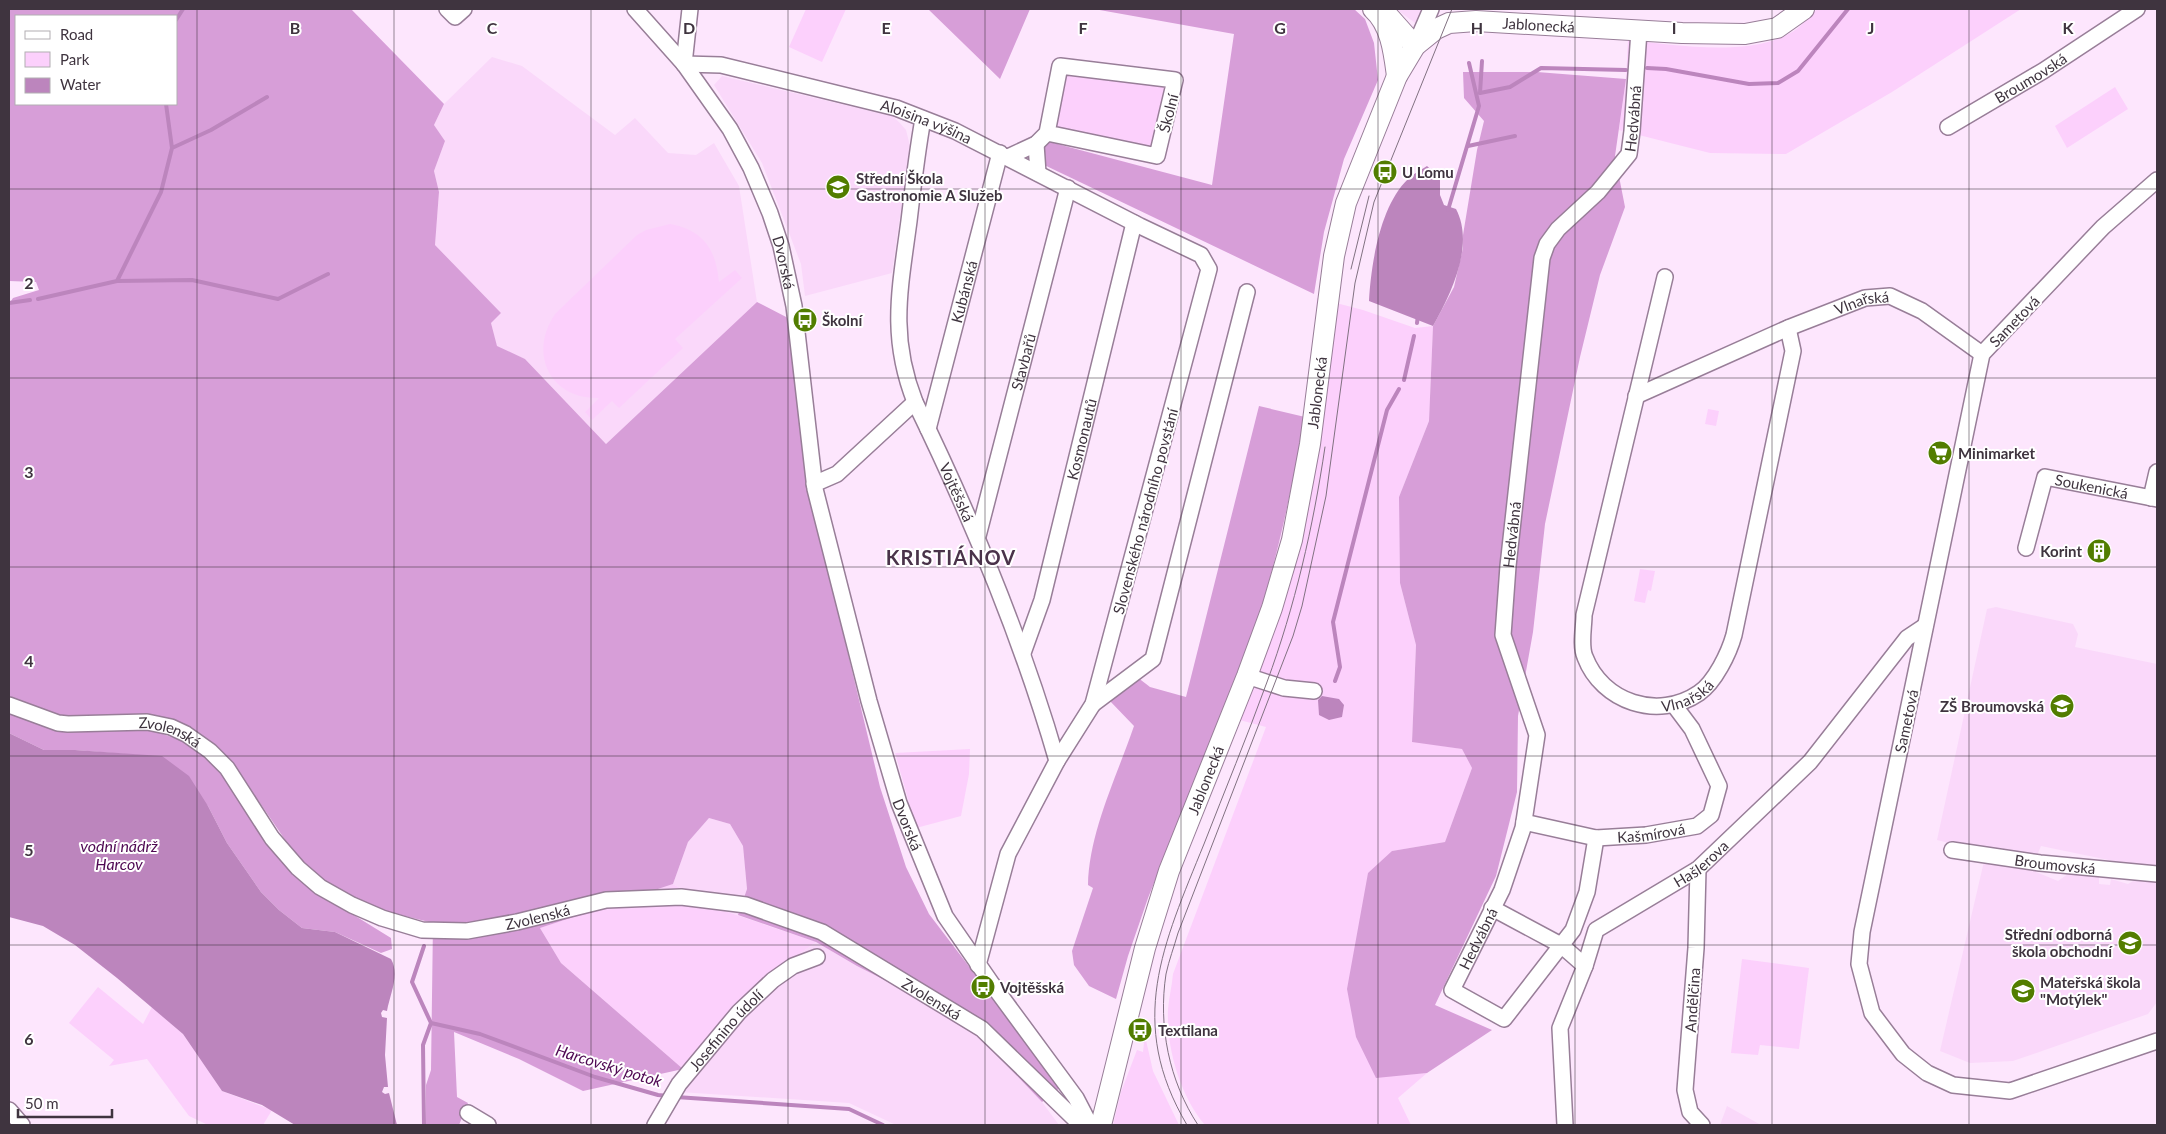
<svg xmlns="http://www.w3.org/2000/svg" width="2166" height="1134" font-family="Lato,sans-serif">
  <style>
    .built { fill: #fad8fa }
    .green { fill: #fcd0fc }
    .forest { fill: #d79ed8; fill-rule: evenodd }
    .water { fill: #bc85bd }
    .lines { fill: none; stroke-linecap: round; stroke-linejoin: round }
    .stream { stroke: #bc85bd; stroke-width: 4 }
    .street-casing { stroke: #987e98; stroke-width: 18 }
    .secondary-casing { stroke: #987e98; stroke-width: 22 }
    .street { stroke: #fff; stroke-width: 15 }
    .secondary { stroke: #fff; stroke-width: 20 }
    .tram { stroke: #817181; stroke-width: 1 }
    .grid { fill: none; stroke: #3f343f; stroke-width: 1; stroke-opacity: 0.55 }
    .labels { text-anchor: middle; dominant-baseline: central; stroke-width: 4; stroke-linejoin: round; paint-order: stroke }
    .street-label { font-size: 15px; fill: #3f343f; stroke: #fff }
    .poi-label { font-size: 15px; font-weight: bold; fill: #3f343f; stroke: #fff; text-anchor: start }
    .water-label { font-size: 16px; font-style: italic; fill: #4f0953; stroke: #fff }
    .district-label { font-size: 20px; font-weight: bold; letter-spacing: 1px; fill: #4a334a; stroke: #fff }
    .grid-label { font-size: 16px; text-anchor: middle; font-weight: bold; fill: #3f343f; stroke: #fff; stroke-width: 4; stroke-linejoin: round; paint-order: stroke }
  </style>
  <rect width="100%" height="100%" fill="#fde6fd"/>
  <path class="built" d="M1396,9h35l-9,19z
    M492,57l30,9 93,69 20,-17 33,35 28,2 18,-12 25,43 18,116 -151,142 -81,-85 -28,-12 -6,-24 10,-10 -66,-68 4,-53 -5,-21 11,-30 -11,-16 10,-21z
    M722,76l170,40 7,6 7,8 4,16 -18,127 -87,23 -4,-32 -39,-101 -48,-78z
    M1996,607l77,17 5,10 -3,13 82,17v206l-116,-24 -5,12 -71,-11 -28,-7 50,-231z
    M709,818l21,6 13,22 4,43 -9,26 -25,-8 -40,-23 15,-42z
    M1985,857l49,10 2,5 22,9 10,-7 31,2v8l11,1 1,-6 17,5 10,-6 19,3v121l-9,12 -135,47 -43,2 -30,-12z
    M816,942l41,24 69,35 50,32 66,69 17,23h-163l-47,-22 -170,-11 112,-132z
    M1727,1106l34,19h-41z"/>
  <path class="green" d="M806,9h40l-24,53 -33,-15z
    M1817,9h204l-129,83 -106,62 -76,-1 -91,-23 7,-51 2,-39c48,5 129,19 170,-12 7,-6 13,-13 19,-19z
    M1062,68l107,17 -18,64 -102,-18z
    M2115,87l13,22 -61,39 -12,-22z
    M670,224c33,6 46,25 49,58l16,-12 7,8 -67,61 8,9 -64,60 -7,-7 -20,19 -7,-8 14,-14c-49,1 -71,-44 -44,-84l82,-79 9,-5z
    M1317,298l46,12 52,18 18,-2 -4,95 -30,76 1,86 16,62 -4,96 50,8 10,19 -27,74 -53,9 -16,226 51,-4 -29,25 13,27h-206c-25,-29 -39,-78 -37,-116 1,-12 4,-23 5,-35l93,-247 -45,-12 31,-80 35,-118 26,-160z
    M1708,409l11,2 -3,15 -11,-2z
    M1640,569l15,2 -4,20 -3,-1 -3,13 -11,-2z
    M970,749l-1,25 -8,42 -45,12 -21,-75z
    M673,884l40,23 103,35 -25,18 -108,109 -122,-106 -21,-35z
    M1742,959l67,9 -10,81 -39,-4 -2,10 -27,-2z
    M98,987l45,37 9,-17 31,27 39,57 50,19 -9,15h-55l-19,-9 -42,-57 -38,7 5,-6 -45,-37z
    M1143,1027l10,44 26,54h-66l8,-33 16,-42 6,2 1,-9 -5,-2z"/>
  <path class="forest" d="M9,9h342l93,95 -10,21 11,16 -11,30 5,21 -4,53 66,68 -10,10 6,23 28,13 81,85 151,-142 33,17 52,294v16l38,158 26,80 23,47 132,173 -19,15 -66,-69 -50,-32 -69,-35 -41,-24 -78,-27 9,-26 -4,-43 -13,-22 -21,-6 -21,24 -15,42 -133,44 21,35 122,106 -100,22 -64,-32 -65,-27 3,65 11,6 -9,22h-33v-40l5,-15 2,-147 -52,-13 -60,-30 -29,-30 -62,-91 -21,-17 -23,-14 -39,-14 -76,4 -17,-3 -45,-18v-393l4,-6 26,-8 -3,-8 -27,-1zM16,16h160v88h-160z
    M928,9h102l-30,70z
    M1094,9h260l11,10 9,24 4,37 -34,79 -20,73 -10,62 -276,-132 8,-21 166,44 22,-151z
    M1463,72h74l89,7 -11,77 10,51 -25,68 -20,82 -35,167 -12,108 -15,84 -1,76 -21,84 -61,129 57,25 -65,43 -51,5 -20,-41 -9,-48 21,-116 24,-22 53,-9 27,-74 -10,-19 -50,-7 4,-97 -16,-62 -1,-86 30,-76 4,-95 21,-39 9,-39v-13l14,-85 7,-29 -20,-23z
    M1259,406l46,11c-14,74 -28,147 -53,218l-104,263 -20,58 -12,43 -27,-13 -15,-21 -2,-14 21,-63 -5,-3c1,-53 29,-109 46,-159l-25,-26 28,-23 13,10 36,10z
    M9,710l134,17 45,16 27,20 95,125 81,50 1,11 -11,4 -46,-21 -33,-4 -23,-18 -18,-18 -34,-49 -19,-37 -46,-49 -87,-7h-31l-35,-17z"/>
  <path class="water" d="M1427,166l13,12v17l4,10 12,4c19,36 -5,85 -23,117l-64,-25c2,-37 11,-95 39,-122 5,-5 13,-9 19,-13z
    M1322,696l17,3 5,6 -2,12 -13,3 -10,-5 -1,-15z
    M9,733l35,17h31l87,6 27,20 19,30 19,37 34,49 18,18 23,18 33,4 56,27c9,16 -1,35 -4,52l-4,-1 -2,3 1,4 5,1 -2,37 3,32h-4l-2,5 3,2 4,-1 8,32h-102l-33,-20 -40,-14 -39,-57 -66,-56 -42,-33 -32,-19 -34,-9z"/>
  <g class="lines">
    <path class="stream" d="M176,20l7,-11
      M1647,68l19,1 83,15 29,-1 20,-12 50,-62
      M1480,93l30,-6 31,-19 85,2
      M1480,93l2,-32
      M166,104l6,44
      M1468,146l47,-10
      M1448,210l31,-104 -10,-43
      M117,281l44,-89 11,-44 39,-18 56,-33
      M38,299l79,-18 75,-1 86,19 50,-25
      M9,303l21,-3
      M1417,323l1,-8
      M1404,380l10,-44
      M1335,681l5,-14 -7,-45 54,-212 12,-21
      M424,946l-12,36 19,41
      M676,1097l173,12 34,16
      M424,1125l-1,-80 8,-22 49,11 115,43 63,18 11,1"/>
    <defs>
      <g id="street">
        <path d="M447,9l8,8 9,-8"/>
        <path id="s1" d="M635,9l49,55 46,65 21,39 19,45 11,33 13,60 21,183 54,212 30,102 46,113 47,68 84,114 14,27"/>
        <path d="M1415,46l16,-37"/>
        <path id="s2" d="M684,64l37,1 175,43 59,23 185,95 61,29 8,14 -116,435 -36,57"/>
        <path d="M684,64l6,-55"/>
        <path id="s3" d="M923,119c-6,33 -10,68 -14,102 -9,68 -20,115 6,181 57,117 106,234 142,359l-49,93 -30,111"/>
        <path id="s4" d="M1948,127l95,-56 94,-62"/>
        <path d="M1036,144l2,29"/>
        <path d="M1008,157l28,-13 11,-11 13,-67 115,14 -18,76 -110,-23"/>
        <path d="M2157,180l-54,47 -121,127 -120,578 -3,32 13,49 31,41 24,19 26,12 57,6 147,-50"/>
        <path id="s5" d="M1665,277l-81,338c0,12 -4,31 1,42 17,45 73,64 114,36 16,-11 30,-40 35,-58l59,-284 -5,-23"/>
        <path id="s6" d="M1636,396l152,-68 77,-30 25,-2 32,15 60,43"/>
        <path id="s7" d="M928,429l72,-276"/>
        <path d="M814,484l23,-10 78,-72"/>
        <path d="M2151,498l6,-26"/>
        <path id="s8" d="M978,536l90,-348"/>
        <path id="s9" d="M2026,548l19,-71 112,22"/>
        <path id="s10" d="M1023,653l19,-53 92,-377"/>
        <path d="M1247,676l37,12 30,3"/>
        <path d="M1093,704l60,-45 94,-367"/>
        <path id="s11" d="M9,705l49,18 10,1 79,-2 24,5 15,7 24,17 17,17 45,70 26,30 22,19 32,18 30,13 40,12 45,1 50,-9 89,-22 75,-3 65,8 76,27 160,97 99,96"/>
        <path id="s12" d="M1524,822l72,16 50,-3 51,-9 14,-11 8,-29 -27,-57 -18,-24"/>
        <path id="s13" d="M1596,838l-9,54 -14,38 -69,89 -52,-29 50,-100 21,-62 14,-93 -34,-100 5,-69 34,-308 5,-14 11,-15 40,-37 31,-38 3,-23 7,-100"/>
        <path id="s14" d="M1952,850l88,13 117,11"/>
        <path d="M1698,869l-2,79 -11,142 5,22 12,13"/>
        <path d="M1492,908l69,37 24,21"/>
        <path d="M9,1110l13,15"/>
        <path d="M468,1113l20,12"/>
        <path id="s15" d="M655,1125l24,-41 60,-72 34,-32 20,-14 24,-9"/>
        <path id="s16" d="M1565,1125l-5,-97 25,-62 11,-36 102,-61 112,-107 97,-124 18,-12"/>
      </g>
      <g id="secondary">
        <path d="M1373,9c18,16 21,44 24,67"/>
        <path d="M1383,10l32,36"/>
        <path id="s17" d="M1101,1125l44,-177 24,-77 78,-195 25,-68 20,-68 18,-96 24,-188 12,-53 51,-127 18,-30 21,-17 13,-6 27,-2 206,12 63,1 32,-6 27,-19"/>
      </g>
    </defs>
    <use href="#street" class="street-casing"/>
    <use href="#secondary" class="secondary-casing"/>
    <use href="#street" class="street"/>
    <use href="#secondary" class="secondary"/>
    <path class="tram" d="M1351,269l18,-73
      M1187,1125c-61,-103 -24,-180 17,-281 21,-54 43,-107 63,-162 28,-76 46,-154 58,-235
      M1198,1125c-29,-44 -40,-99 -32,-151 3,-14 8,-27 12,-41l115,-297 9,-30 24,-110 29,-213 19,-81 78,-193"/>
  </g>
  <path class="grid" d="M197,9v1116M394,9v1116M591,9v1116M788,9v1116M985,9v1116M1181,9v1116M1378,9v1116M1575,9v1116M1772,9v1116M1969,9v1116M9,189h2148M9,378h2148M9,567h2148M9,756h2148M9,945h2148"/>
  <defs>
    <symbol id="bus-disc" viewBox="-11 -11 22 22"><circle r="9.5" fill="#527d00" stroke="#fff"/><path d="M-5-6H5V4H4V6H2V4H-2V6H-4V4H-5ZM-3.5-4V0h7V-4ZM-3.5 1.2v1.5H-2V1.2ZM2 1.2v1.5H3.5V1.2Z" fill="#fff"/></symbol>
    <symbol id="university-disc" viewBox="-11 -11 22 22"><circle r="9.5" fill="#527d00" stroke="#fff"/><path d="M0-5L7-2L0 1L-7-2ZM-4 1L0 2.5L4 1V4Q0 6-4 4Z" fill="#fff"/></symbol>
    <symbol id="supermarket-disc" viewBox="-11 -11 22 22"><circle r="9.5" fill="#527d00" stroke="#fff"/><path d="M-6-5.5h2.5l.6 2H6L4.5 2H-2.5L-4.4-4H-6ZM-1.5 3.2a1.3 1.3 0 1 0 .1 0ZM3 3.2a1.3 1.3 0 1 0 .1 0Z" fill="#fff"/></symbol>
    <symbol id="building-disc" viewBox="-11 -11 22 22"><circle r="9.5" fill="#527d00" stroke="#fff"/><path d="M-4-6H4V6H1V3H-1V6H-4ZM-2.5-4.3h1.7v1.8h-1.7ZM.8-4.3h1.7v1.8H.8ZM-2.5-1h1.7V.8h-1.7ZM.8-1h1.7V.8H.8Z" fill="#fff"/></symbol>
    <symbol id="school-disc" viewBox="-11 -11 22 22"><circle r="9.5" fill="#527d00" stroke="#fff"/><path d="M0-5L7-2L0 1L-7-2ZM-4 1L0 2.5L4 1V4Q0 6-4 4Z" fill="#fff"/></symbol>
  </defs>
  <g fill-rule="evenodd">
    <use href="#bus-disc" x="1371" y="158" width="28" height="28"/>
    <use href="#university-disc" x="824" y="173" width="28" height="28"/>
    <use href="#bus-disc" x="791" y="306" width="28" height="28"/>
    <use href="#supermarket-disc" x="1926" y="439" width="28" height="28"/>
    <use href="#building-disc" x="2085" y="537" width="28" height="28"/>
    <use href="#school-disc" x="2048" y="692" width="28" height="28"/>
    <use href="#school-disc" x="2116" y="929" width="28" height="28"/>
    <use href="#bus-disc" x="969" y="973" width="28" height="28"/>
    <use href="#school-disc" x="2009" y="977" width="28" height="28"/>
    <use href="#bus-disc" x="1126" y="1016" width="28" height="28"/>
  </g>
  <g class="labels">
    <g class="street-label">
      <text stroke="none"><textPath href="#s17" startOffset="1261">Jablonecká</textPath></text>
      <text stroke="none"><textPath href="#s4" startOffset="96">Broumovská</textPath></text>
      <text transform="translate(1168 113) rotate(-76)">Školní</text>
      <text stroke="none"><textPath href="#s13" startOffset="1196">Hedvábná</textPath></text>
      <text stroke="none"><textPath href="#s2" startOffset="250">Aloisina výšina</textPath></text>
      <text stroke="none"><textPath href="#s1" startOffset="298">Dvorská</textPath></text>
      <text stroke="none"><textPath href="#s7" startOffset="142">Kubánská</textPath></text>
      <text stroke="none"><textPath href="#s6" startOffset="245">Vlnařská</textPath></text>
      <text transform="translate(2014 321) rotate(-46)">Sametová</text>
      <text stroke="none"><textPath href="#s8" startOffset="180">Stavbařů</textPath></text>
      <text stroke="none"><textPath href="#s17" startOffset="766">Jablonecká</textPath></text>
      <text stroke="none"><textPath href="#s10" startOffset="222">Kosmonautů</textPath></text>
      <text stroke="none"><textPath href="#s9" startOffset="121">Soukenická</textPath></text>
      <text stroke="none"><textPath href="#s3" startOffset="386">Vojtěšská</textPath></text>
      <text transform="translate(1145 511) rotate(-75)">Slovenského národního povstání</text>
      <text stroke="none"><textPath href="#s13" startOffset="745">Hedvábná</textPath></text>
      <text stroke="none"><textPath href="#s5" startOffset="515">Vlnařská</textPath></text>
      <text transform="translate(1906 721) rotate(-78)">Sametová</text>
      <text stroke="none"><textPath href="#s11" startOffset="166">Zvolenská</textPath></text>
      <text stroke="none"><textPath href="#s17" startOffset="361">Jablonecká</textPath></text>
      <text stroke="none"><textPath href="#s1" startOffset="875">Dvorská</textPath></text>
      <text stroke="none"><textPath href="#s12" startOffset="129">Kašmírová</textPath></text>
      <text stroke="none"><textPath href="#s16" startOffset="326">Hašlerova</textPath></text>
      <text stroke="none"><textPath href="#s14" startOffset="104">Broumovská</textPath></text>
      <text stroke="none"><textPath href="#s11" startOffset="616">Zvolenská</textPath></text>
      <text stroke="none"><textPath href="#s13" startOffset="325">Hedvábná</textPath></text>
      <text stroke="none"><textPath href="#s11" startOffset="1036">Zvolenská</textPath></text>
      <text transform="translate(1692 1000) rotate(-86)">Andělčina</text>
      <text stroke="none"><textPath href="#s15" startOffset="119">Josefinino údolí</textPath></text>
    </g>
    <g class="poi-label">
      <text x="1402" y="172">U Lomu</text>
      <text x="856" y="178">Střední Škola<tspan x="856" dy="17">Gastronomie A Služeb</tspan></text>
      <text x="822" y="320">Školní</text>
      <text x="1958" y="453">Minimarket</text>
      <text x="2082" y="551" text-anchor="end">Korint</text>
      <text x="2044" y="706" text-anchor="end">ZŠ Broumovská</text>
      <text x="2112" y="934" text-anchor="end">Střední odborná<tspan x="2112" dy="17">škola obchodní</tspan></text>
      <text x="2040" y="982">Mateřská škola<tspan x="2040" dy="17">"Motýlek"</tspan></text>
      <text x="1000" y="987">Vojtěšská</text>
      <text x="1158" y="1030">Textilana</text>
    </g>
    <g class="water-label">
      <text x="119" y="845">vodní nádrž<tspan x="119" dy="18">Harcov</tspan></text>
      <text transform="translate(609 1065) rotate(17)">Harcovský potok</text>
    </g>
    <g class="district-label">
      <text x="951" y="557">KRISTIÁNOV</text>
    </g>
  </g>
  <g class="grid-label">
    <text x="295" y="34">B</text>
    <text x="492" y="34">C</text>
    <text x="689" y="34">D</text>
    <text x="886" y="34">E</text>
    <text x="1083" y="34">F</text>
    <text x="1280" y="34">G</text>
    <text x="1477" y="34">H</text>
    <text x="1674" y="34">I</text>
    <text x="1871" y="34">J</text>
    <text x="2068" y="34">K</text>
    <text x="29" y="289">2</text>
    <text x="29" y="478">3</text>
    <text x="29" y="667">4</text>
    <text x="29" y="856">5</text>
    <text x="29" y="1045">6</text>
  </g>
  <rect width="2166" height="1134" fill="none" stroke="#3f343f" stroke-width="20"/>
  <rect x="15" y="15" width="162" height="90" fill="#ffffff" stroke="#b2aeb2"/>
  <rect x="25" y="31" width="25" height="8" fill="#ffffff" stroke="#b2aeb2"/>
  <text x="60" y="40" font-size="15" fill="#3f343f">Road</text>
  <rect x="25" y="52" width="25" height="15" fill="#fcd0fc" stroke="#b2aeb2"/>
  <text x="60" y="65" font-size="15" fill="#3f343f">Park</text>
  <rect x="25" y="78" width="25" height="15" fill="#bc85bd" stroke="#b2aeb2"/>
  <text x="60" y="90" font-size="15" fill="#3f343f">Water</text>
  <path d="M18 1109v8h94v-8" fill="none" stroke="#3f343f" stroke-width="2.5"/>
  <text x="25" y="1109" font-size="15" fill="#3f343f" stroke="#ffffff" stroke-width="4" paint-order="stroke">50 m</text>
</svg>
